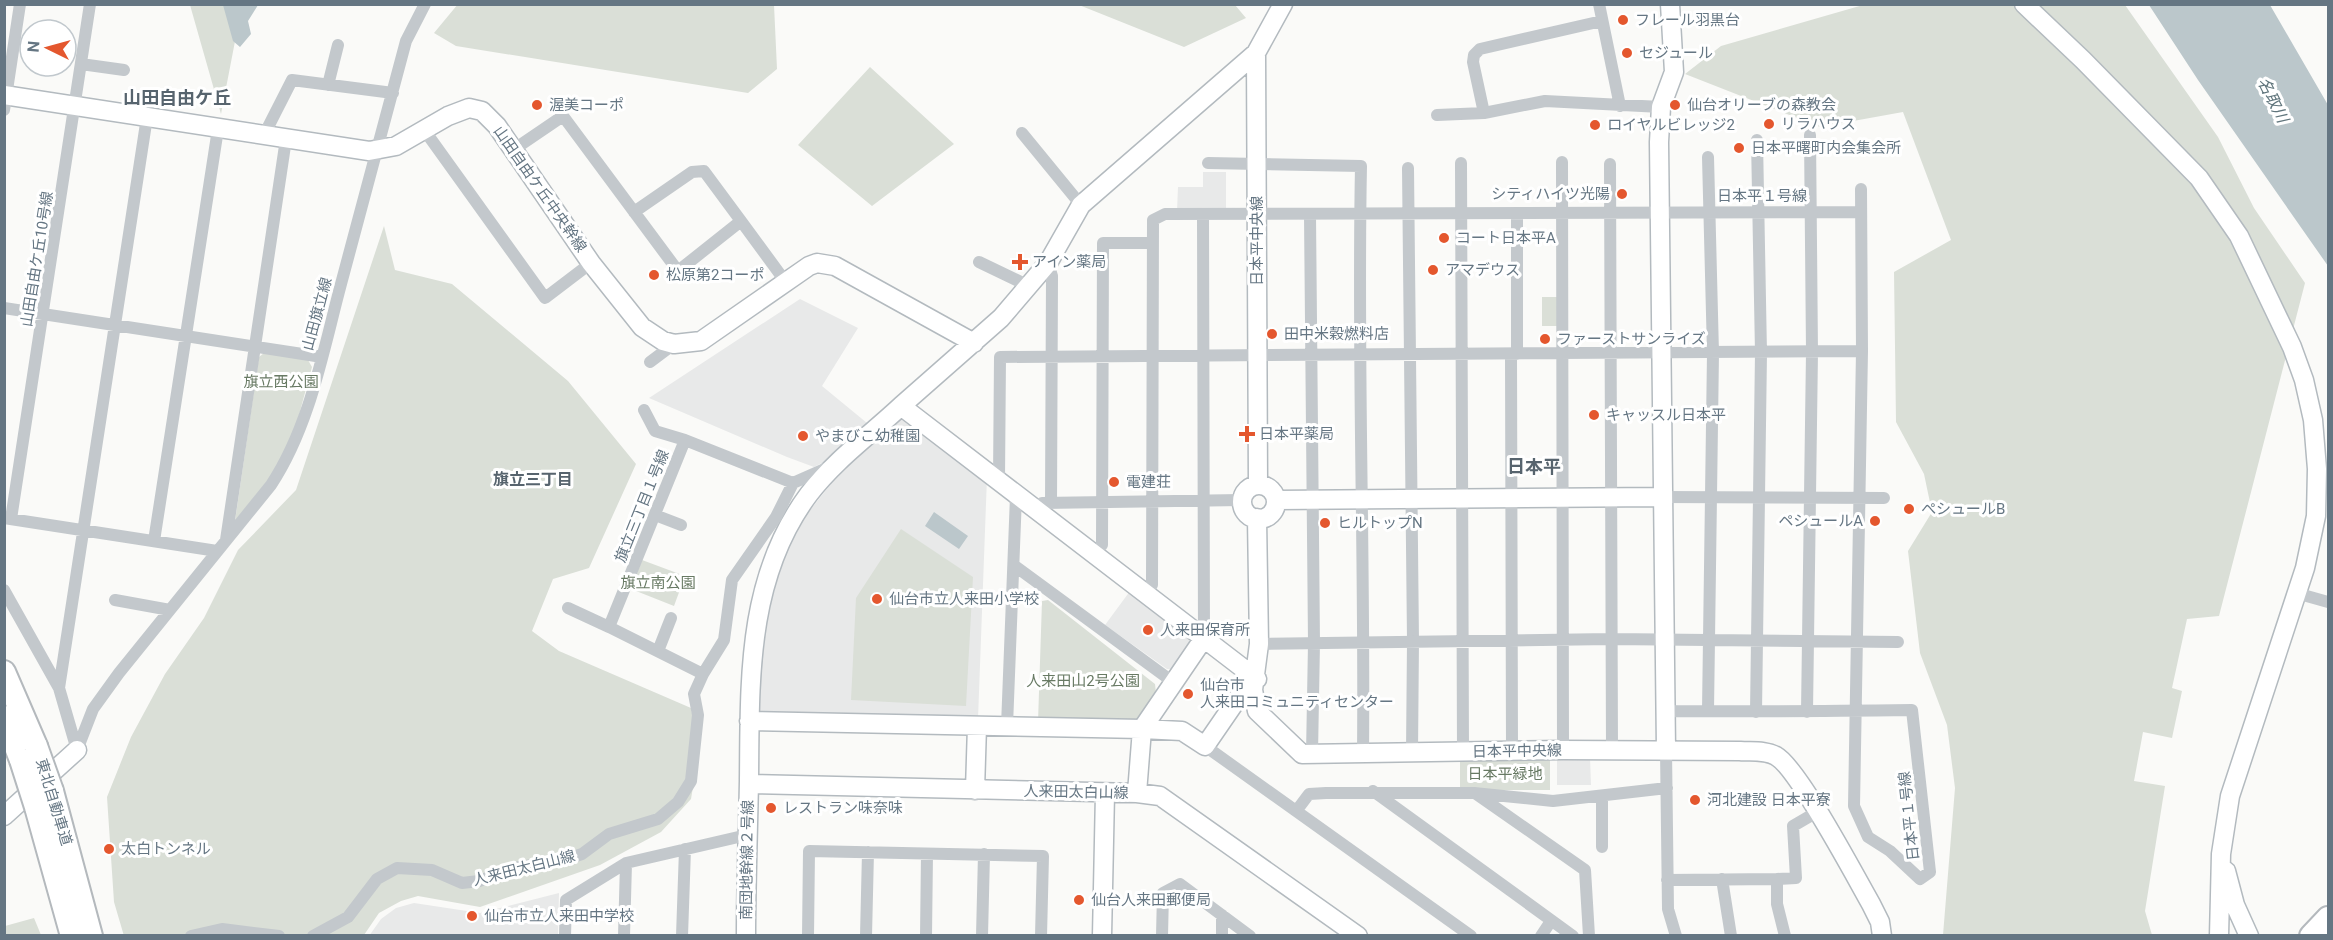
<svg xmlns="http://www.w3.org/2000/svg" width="2333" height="940" font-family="Roboto,'Noto Sans JP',sans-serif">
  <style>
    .built { fill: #e8e9e9 }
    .green { fill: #dadfd7 }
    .water { fill: #bbc7cb }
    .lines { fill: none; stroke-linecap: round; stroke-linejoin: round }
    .secondary-casing { stroke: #b3babf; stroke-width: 21 }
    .highway-casing { stroke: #b4b9bd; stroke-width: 26 }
    .street { stroke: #c3c8cc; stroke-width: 12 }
    .secondary { stroke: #fff; stroke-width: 18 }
    .highway { stroke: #fff; stroke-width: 22 }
    .highway-bridge-casing { stroke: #b4b9bd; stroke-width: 26; stroke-linecap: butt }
    .highway-bridge { stroke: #fff; stroke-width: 22 }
    .poi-dot { fill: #e4572e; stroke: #fff; stroke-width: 2 }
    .labels { text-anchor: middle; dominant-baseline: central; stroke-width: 6; stroke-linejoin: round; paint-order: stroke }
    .poi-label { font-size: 15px; fill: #657683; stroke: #fff; text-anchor: start }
    .street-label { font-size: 15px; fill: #657683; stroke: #fff }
    .park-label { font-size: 15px; fill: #687a64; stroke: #fff }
    .water-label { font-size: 16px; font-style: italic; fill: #60757c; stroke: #fff }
    .neighbourhood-label { font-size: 16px; font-weight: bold; fill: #57646e; stroke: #fff }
    .quarter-label { font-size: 18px; font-weight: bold; fill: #57646e; stroke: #fff }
  </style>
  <rect width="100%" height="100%" fill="#fafaf8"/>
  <path class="built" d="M1203,172h23v39h-49l1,-24h25z
    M800,299l58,29 -36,58 45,37 -43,39 -10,5 -27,-10 -138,-59z
    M904,415l83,62 -9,242 -219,-5v-74l24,-83 24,-43 31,-39 51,-49z
    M1133,587l60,53 -21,29h-5l-62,-44z
    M1590,757l1,28h-34v-27z
    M559,893l-1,42 -189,1 12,-17 15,-11 18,-5 66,10z"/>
  <path class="green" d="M458,4l316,1 3,64 -29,24 -292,-47 -22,-13z
    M190,5h52l-21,109z
    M1079,5h156l11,13 -62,29z
    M1863,5h262l93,132 36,71 51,75 -86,333 -32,3 -15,69 10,3 -10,47 -29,-6 -9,49 31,5 -20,125 7,24h-209l12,-147 -8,-63 -27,-72 -12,-102 24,-39 -8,-38 -28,-52 -2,-150 57,-32 -48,-128 -83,15 -135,-53 36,-28z
    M870,67l84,77 -82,62 -74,-61z
    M384,226l11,44 57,14 116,97 68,83 -47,104 -36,11 -21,52 27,20 132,57 8,43 -8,48 -30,33 -61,33 -120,42 -62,-11 -17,5 -22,12 -15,22 -240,1 -10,-34 -7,-105 24,-60 34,-63 39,-56 34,-68 58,-60z
    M1542,297h16v29h-16z
    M264,353l44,7 4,7 -19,70 -20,37 -38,47 24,-164z
    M901,529l72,48 -7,129 -115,-6 5,-102z
    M642,560l43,16 -11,30 -43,-17z
    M1048,600l107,84 1,9 -19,27 -99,2 4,-121z
    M1460,757l90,1v32h-90z
    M34,918l7,17h-36v-9z"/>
  <path class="water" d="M223,5h35l-10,16 3,13 -11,13 -7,-6z
    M2149,5h121l58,100v161l-130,-186z
    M934,512l34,24 -9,13 -34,-23z"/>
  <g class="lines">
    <defs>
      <path id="secondary" d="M2024,4l59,56 116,118 40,58 53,111 12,33 9,40 4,49 -1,47 -11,52 -75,228 -9,58 -2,82
        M1256,53l-175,152 -33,58 -47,55 -100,88 356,273
        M4,95l365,56 27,-5 52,-30 21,-8 13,3 15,15 94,137 51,64 21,14 11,3 27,-3 108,-75 8,-3 18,3 139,77
        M1258,485l-2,-432 27,-49
        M1242 502a17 17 0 1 1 34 0a17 17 0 1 1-34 0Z
        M1276,500l385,-3
        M1257,518l2,126 -6,46 4,21 45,43 261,-4 177,1c11,1 26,-1 36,5 22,12 79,120 95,148l9,18 2,14
        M749,721l393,8 40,2 23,15 33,-48 15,-8
        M1666,750l-7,-608 2,-35 13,-35 -4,-68
        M749,784l388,9 23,3 198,140
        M975,790l2,-64
        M1137,793l5,-64 62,-91
        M4,816l73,-66
        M2226,871l9,34 14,31
        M746,936c0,-52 2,-103 3,-155 1,-100 -3,-203 60,-287 26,-34 61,-59 92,-88
        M1102,936l3,-143"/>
      <path id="highway" d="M4,672l32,74
        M4,717l17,43
        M52,791l39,145
        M36,807l36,129
        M2311,936l17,-18"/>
    </defs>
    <use href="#secondary" class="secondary-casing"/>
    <use href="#highway" class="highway-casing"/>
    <path class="street" d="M1599,4l21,102
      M81,64l43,6
      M328,85l10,-40
      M4,110l16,-106
      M1484,113l-11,-51 1,-7 6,-6 122,-28
      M1437,115l47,-2 61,-12 116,6
      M425,131l120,167 46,-35
      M1022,133l59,72
      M264,135l28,-55 101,13
      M513,150l50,-34 115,155 63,-50 44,60
      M1562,162l1,588
      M1208,163l153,3c-4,196 4,391 2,587
      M1461,163l2,589
      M1610,164l2,587
      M1408,168l5,473 -1,111
      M634,212l58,-40 12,-1 37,50
      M1517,213v141
      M1203,214l1,424
      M1310,215l4,428 -2,111
      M979,262l50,24
      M1048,263l4,13 -1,227
      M4,308l318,49
      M1511,354l1,397
      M650,362l24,-18
      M644,410l11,21 30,9
      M999,479l1,-122 862,-6
      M1661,497l223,1
      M1042,503l200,-3
      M655,515l26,10
      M4,518l213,33
      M11,519l79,-515
      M226,540l60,-401
      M154,541l64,-412
      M1102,545l1,-302h49
      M1015,566l158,116
      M1152,585l1,-365 12,-6 695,-2
      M4,590l55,98 18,62
      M2296,593l32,9
      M115,600l55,10
      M568,608l41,19
      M1259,644l352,-5 287,3
      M658,651l13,-33
      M703,674l-94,-47 76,-187 108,43
      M59,688l88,-571
      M1664,711c82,1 165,0 248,-1l18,162 -10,7 -30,-28 -22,-14 -14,-31 8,-455 -1,-162
      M1708,711l5,-358 -5,-196
      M1756,712l5,-359 -4,-213
      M1807,712l5,-360 -2,-217
      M1007,726l9,-230
      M1205,746l266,190
      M77,750l16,-41 26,-36 152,-188c39,-59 52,-134 70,-201 22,-81 44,-162 65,-243l19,-37
      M1666,750l2,159 8,27
      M1373,791l200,145
      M1475,793l110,77 4,66
      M1602,797v50
      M1297,810l12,-16 17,-1h148l79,8 114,-13
      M1722,879l9,57
      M1667,880l110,-1
      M191,936l31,-7 57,7
      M313,936l35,-19 29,-38 20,-11 35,2 30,13 17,-2 40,-14 42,-6 21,-7 27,-20 49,-15 20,-17 13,-21 7,-66 -4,-21 9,-20 21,-34 8,-60 44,-63 17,-34 34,-15
      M565,936l1,-36 60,-37 121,-28
      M624,936l2,-73
      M682,936l3,-87
      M808,936l1,-85 234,5 -2,80
      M866,936l2,-84
      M926,936l1,-82
      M982,936l2,-82
      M1162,936l1,-43 17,-9 70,52
      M1222,936v-21
      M1541,936l10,-15
      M1785,936l-8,-32v-25l19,-1 -3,-52 24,-14"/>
    <use href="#secondary" class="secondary"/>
    <use href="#highway" class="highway"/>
    <defs>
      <path id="highway-bridge" d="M36,746l16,45
        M21,760l15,47"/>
    </defs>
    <use href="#highway-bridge" class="highway-bridge-casing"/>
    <use href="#highway-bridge" class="highway-bridge"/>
  </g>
  <g class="poi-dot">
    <circle cx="1623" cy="20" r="6"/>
    <circle cx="1627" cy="53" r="6"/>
    <circle cx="537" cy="105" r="6"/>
    <circle cx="1675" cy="105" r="6"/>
    <circle cx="1769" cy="124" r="6"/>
    <circle cx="1595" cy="125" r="6"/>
    <circle cx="1739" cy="148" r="6"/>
    <circle cx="1622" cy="194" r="6"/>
    <circle cx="1444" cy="238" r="6"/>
    <path d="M1017 253h6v6h6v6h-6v6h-6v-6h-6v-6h6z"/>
    <circle cx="1433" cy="270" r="6"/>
    <circle cx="654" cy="275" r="6"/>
    <circle cx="1272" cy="334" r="6"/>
    <circle cx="1545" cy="339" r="6"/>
    <circle cx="1594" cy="415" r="6"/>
    <path d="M1244 425h6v6h6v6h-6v6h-6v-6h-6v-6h6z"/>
    <circle cx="803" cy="436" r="6"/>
    <circle cx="1114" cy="482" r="6"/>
    <circle cx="1909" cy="509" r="6"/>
    <circle cx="1875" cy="521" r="6"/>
    <circle cx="1325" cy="523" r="6"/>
    <circle cx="877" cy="599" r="6"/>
    <circle cx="1148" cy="630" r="6"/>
    <circle cx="1188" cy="694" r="6"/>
    <circle cx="1695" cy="800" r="6"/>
    <circle cx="771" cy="808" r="6"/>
    <circle cx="109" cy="849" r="6"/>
    <circle cx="1079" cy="900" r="6"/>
    <circle cx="472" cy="916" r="6"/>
  </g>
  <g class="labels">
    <g class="poi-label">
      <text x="1635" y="20">フレール羽黒台</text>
      <text x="1639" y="53">セジュール</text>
      <text x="549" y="105">渥美コーポ</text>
      <text x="1687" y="105">仙台オリーブの森教会</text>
      <text x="1781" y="124">リラハウス</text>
      <text x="1607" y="125">ロイヤルビレッジ2</text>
      <text x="1751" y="148">日本平曙町内会集会所</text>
      <text x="1610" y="194" text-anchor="end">シティハイツ光陽</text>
      <text x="1456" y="238">コート日本平A</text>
      <text x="1032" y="262">アイン薬局</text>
      <text x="1445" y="270">アマデウス</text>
      <text x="666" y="275">松原第2コーポ</text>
      <text x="1284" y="334">田中米穀燃料店</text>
      <text x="1557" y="339">ファーストサンライズ</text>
      <text x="1606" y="415">キャッスル日本平</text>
      <text x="1259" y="434">日本平薬局</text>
      <text x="815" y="436">やまびこ幼稚園</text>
      <text x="1126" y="482">電建荘</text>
      <text x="1921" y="509">ぺシュールB</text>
      <text x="1863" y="521" text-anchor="end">ペシュールA</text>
      <text x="1337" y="523">ヒルトップN</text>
      <text x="889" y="599">仙台市立人来田小学校</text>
      <text x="1160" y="630">人来田保育所</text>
      <text x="1200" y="685">仙台市<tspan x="1200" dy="17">人来田コミュニティセンター</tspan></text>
      <text x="1707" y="800">河北建設 日本平寮</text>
      <text x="783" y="808">レストラン味奈味</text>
      <text x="121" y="849">太白トンネル</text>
      <text x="1091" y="900">仙台人来田郵便局</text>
      <text x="484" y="916">仙台市立人来田中学校</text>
    </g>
    <g class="street-label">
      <text transform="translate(540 189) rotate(55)">山田自由ケ丘中央幹線</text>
      <text x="1762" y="196">日本平１号線</text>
      <text transform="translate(1257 241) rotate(-90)">日本平中央線</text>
      <text transform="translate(37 259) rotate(-81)">山田自由ケ丘10号線</text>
      <text transform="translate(317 314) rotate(-75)">山田旗立線</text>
      <text transform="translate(642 506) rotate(-68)">旗立三丁目１号線</text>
      <text transform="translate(1517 751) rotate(-1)">日本平中央線</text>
      <text transform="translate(1076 792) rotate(1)">人来田太白山線</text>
      <text transform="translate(54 802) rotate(73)">東北自動車道</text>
      <text transform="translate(1909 816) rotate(-96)">日本平１号線</text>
      <text transform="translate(747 860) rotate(-89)">南団地幹線２号線</text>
      <text transform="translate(524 868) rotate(-14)">人来田太白山線</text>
    </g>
    <g class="park-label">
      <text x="281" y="382">旗立西公園</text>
      <text x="658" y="583">旗立南公園</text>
      <text x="1083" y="681">人来田山2号公園</text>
      <text x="1505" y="774">日本平緑地</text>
    </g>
    <g class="water-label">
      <text transform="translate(2273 100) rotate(63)">名取川</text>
    </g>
    <g class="neighbourhood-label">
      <text x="533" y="479">旗立三丁目</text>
    </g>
    <g class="quarter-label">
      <text x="177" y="97">山田自由ケ丘</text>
      <text x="1534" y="466">日本平</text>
    </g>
  </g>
  <rect width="2333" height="940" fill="none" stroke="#657683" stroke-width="12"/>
  <g transform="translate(48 48) rotate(275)"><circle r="28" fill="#ffffff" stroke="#c1c8cd" stroke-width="1.5"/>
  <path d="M0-4.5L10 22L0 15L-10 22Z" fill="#e4572e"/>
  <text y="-9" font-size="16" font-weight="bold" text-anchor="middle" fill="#657683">N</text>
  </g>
</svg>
